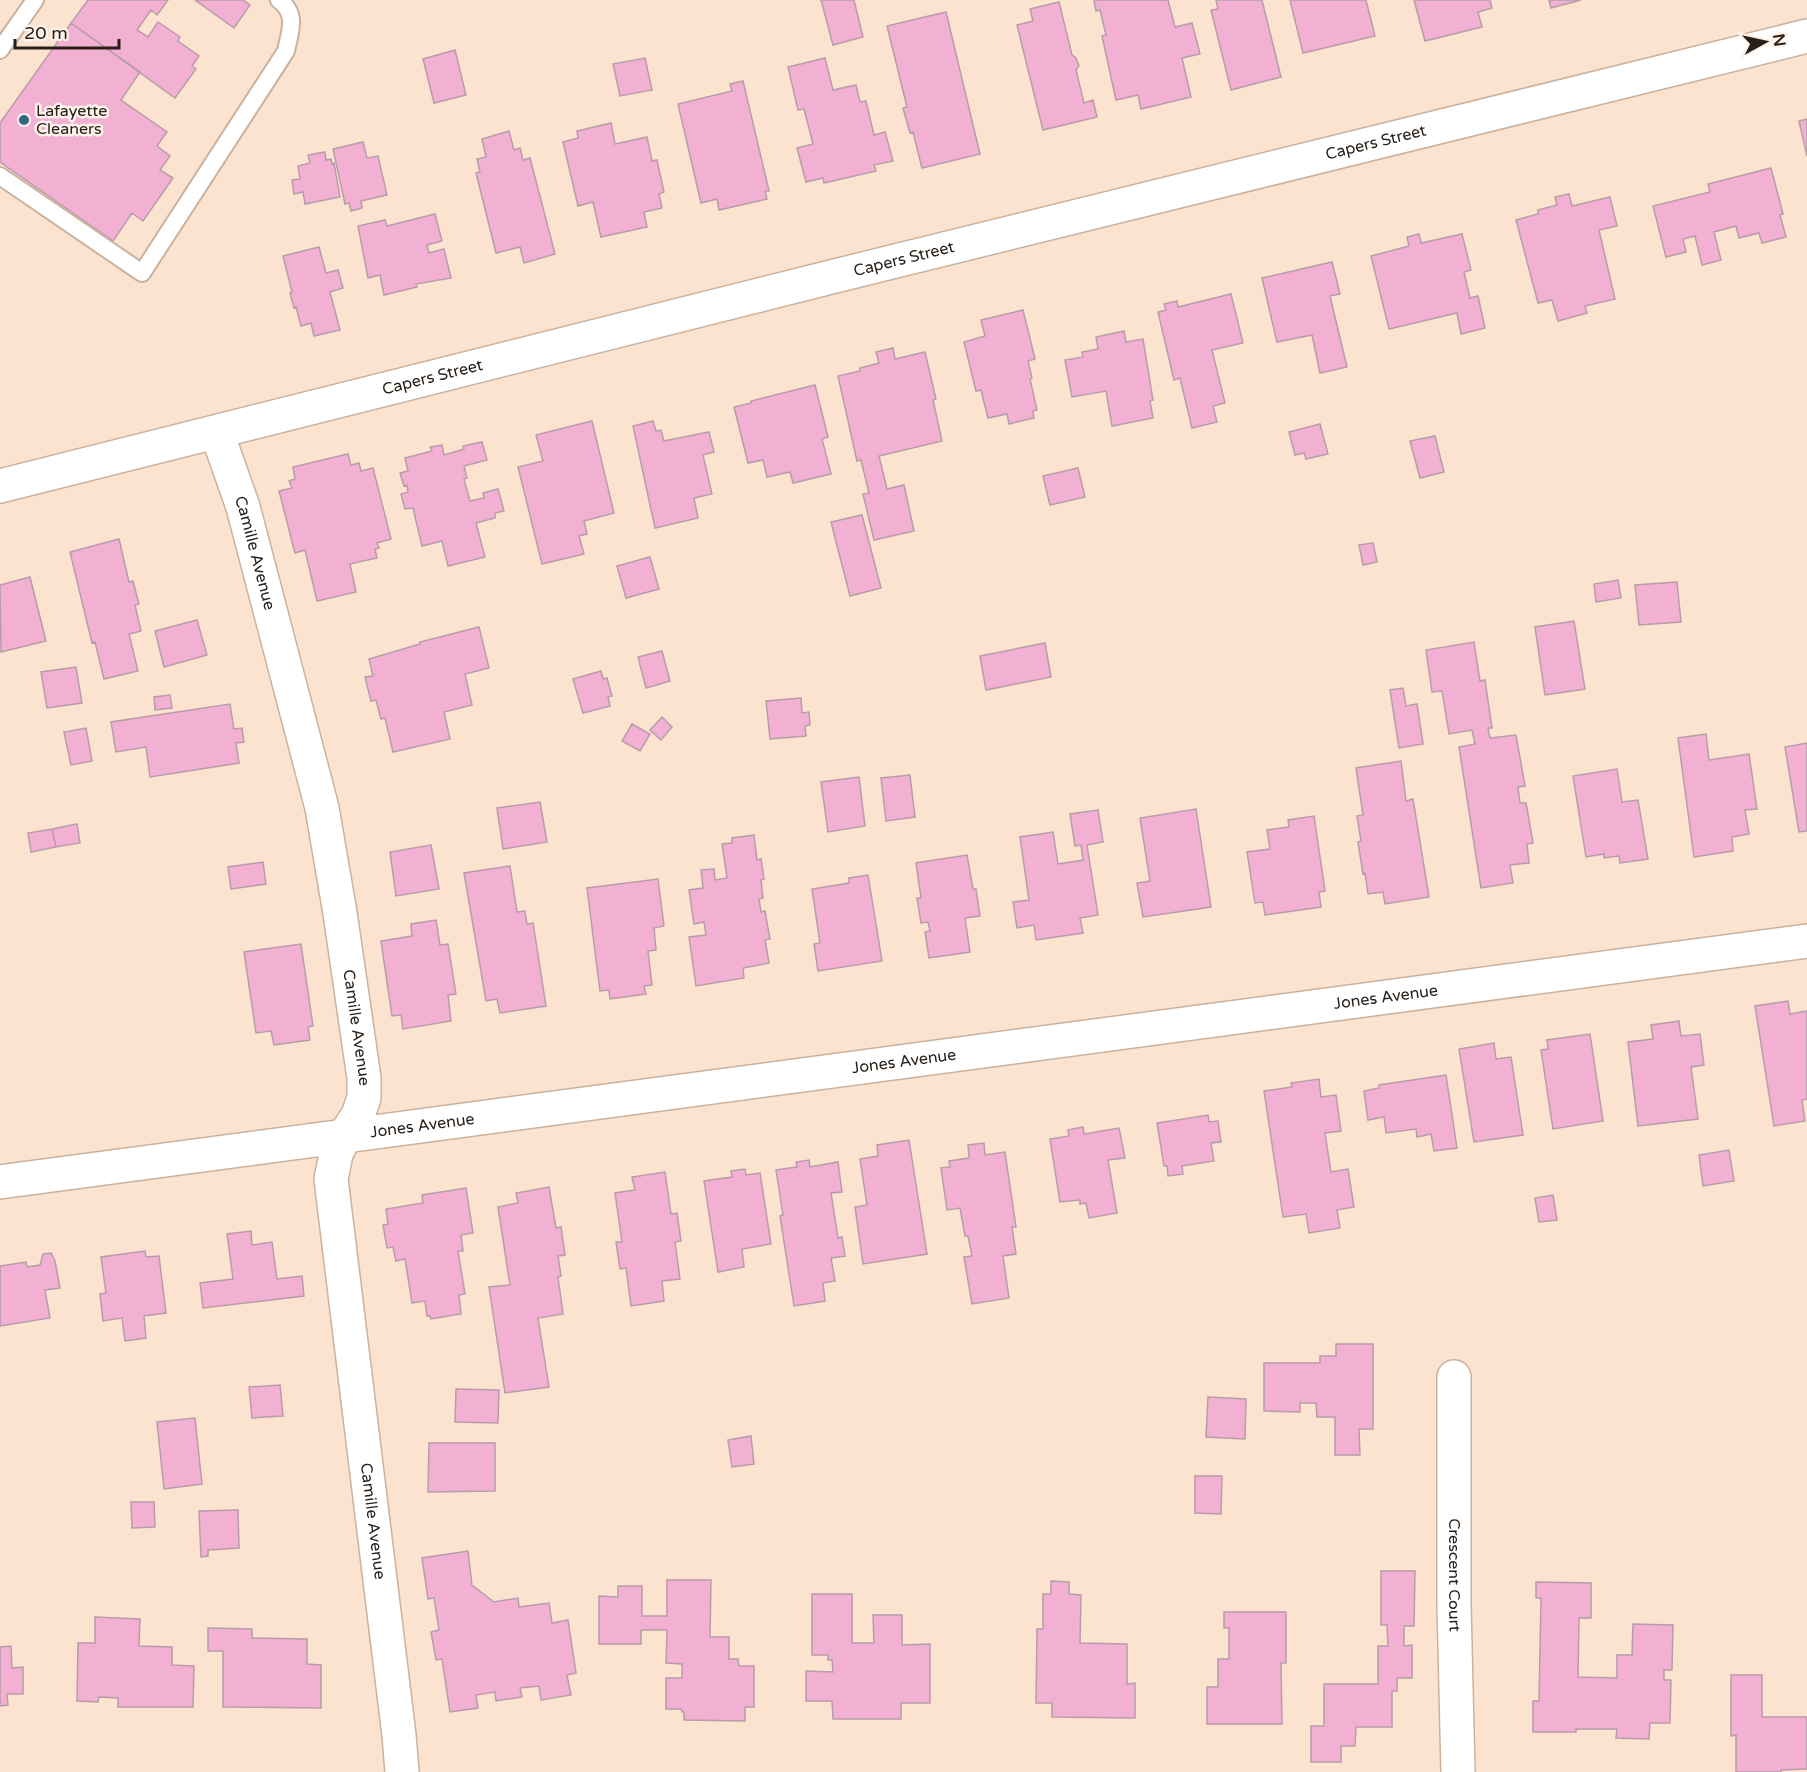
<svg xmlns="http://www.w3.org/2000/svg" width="1807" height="1772" font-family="'Varela Round',sans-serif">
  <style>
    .building { fill: #f2b0d2; stroke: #b89caa; stroke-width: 1.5 }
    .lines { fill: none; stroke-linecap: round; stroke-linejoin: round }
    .service-casing { stroke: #cab29f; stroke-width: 20 }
    .minor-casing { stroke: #cab29f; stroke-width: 36 }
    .service { stroke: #fff; stroke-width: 16 }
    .minor { stroke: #fff; stroke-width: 33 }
    .poi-dot { fill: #2e6881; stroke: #fef3eb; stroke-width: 2 }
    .labels { text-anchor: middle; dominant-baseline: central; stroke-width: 5; stroke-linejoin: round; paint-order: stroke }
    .poi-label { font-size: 16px; fill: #292019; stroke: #fef3eb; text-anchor: start }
    .street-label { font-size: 16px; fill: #292019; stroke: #fef3eb }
  </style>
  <rect width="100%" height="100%" fill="#fce3cf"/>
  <path class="building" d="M88,0h80l-11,15 -6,-5 -14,20 11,7 10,-15 22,15 -2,4 21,15 -7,10 4,3 -21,29 -104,-75z
    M195,0h48l7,5 -16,23z
    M821,0h33l9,37 -30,8z
    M1094,0h74l7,27 17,-4 8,31 -18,4 9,39 -50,12 -3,-14 -22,5 -14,-64 4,-1 -6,-25 -4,1z
    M1216,0h46l19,77 -50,13 -20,-80 7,-1z
    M1290,0h76l9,36 -72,17z
    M1414,0h76l2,8 -14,4 4,15 -57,14z
    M1549,0h32l-30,8z
    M1059,2l13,53 4,3 3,8 -3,4 8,33 9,-3 4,17 -54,13 -26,-105 16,-4 -3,-12z
    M946,12l34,142 -58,14 -9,-36 -3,1 -7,-25 4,-1 -20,-81z
    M71,23l69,49 -19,28 46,32 -10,14 13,10 -10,14 13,8 -30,43 -11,-8 -19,28 -113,-79v-39z
    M455,50l11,45 -32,8 -11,-44z
    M645,58l7,32 -32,6 -7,-32z
    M825,58l8,32 23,-5 4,17 6,-1 8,34 11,-3 8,29 -19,4 2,6 -52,12 -1,-5 -17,4 -9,-34 16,-4 -9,-35 -6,1 -10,-43z
    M743,81l26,110h-4l2,8 -48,11 -2,-11 -16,4 -23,-99 54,-13 -2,-7z
    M1807,119v37l-8,-35z
    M611,123l4,21 32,-7 5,24 5,-1 7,32 -5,2 3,14 -18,4 3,15 -46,10 -8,-35 -15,4 -15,-64 15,-4 -1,-7z
    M509,131l5,19 6,-2 3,12 7,-2 25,96 -31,9 -4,-16 -24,6 -20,-80 4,-1 -3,-13 9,-2 -4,-18z
    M363,142l4,16 11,-2 9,39 -26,6 1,7 -11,3 -2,-8 -4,1 -12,-55z
    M325,152l1,8 5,-1 1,5 2,-1 6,34 -35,7 -2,-12 -9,2 -2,-14 8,-1 -2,-13 12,-3 -2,-8z
    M1771,168l12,46 -3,1 6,22 -24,6 -3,-10 -20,5 -3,-12 -22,6 7,28 -19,5 -7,-29 -12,3 3,13 -20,5 -13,-51 57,-14 -2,-8z
    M1569,194l3,12 38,-9 7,29 -18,4 16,69 -30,7 2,7 -29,8 -6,-21 -14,3 -22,-83 22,-6v-4l19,-5 -2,-8z
    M435,214l7,27 -15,4 2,8 15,-4 7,29 -35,6 1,3 -33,8 -4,-20 -12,3 -10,-52 27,-6 2,6z
    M1419,234l2,9 41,-9 9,36 -7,2 6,26 8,-2 7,32 -24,6 -4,-21 -68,16 -18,-73 38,-10 -2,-9z
    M319,247l7,26 12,-3 5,18 -13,4 10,38 -26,6 -3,-13 -10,3 -5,-19 -2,1 -4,-15 2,-1 -9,-36z
    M1332,262l8,32 -10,2 17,71 -27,6 -8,-38 -35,7 -15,-64z
    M1231,294l12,49 -31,7 13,53 -12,3 4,16 -25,6 -12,-50 -6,2 -16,-68 8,-2 -2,-6 13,-3 1,6z
    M1023,310l12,49 -7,2 4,17 -2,1 7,31 -4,1 1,7 -25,6 -2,-10 -19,4 -7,-28 -5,1 -12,-49 21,-6 -4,-16z
    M1124,331l2,11 17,-3 10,61 -3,1 3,17 -41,8 -6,-35 -34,6 -7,-37 18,-3 -1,-5 16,-3 -2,-12z
    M893,348l2,11 30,-7 11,47 -3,1 9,41 -63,15 8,33 17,-4 10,46 -40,9 -11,-46 6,-1 -8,-33 -4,1 -19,-85 22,-5v-3l19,-5 -3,-11z
    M815,385l13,52 -6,2 9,35 -38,9 -3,-11 -23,5 -4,-17 -15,3 -14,-56 17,-4v-2z
    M592,421l22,92 -30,8 3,13 -8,2 5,18 -42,10 -24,-97 25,-6 -7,-26z
    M653,421l3,10 5,-1 3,11 45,-9 5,20 -11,3 9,39 -18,4 4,20 -43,10 -22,-102z
    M1320,424l8,30 -22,5 -2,-6 -9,2 -6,-23z
    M1435,436l9,36 -24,6 -10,-37z
    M482,442l5,18 -23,6 3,12 -3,1 6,22 14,-3 -1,-5 15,-4 6,22 -9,2v5l-19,5 9,34 -37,9 -6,-25 -20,5 -9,-38 -8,1 -4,-15 7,-2 -1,-7 -3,1 -4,-13 8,-2 -3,-13 27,-7 -2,-4 12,-2 2,10 20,-6 -1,-3z
    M348,454l3,11 8,-2 2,8 12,-3 18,71 -14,4 2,5 -4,1 2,9 -27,6 6,28 -39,9 -12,-51 -10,3 -16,-62 13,-3 -3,-7 6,-2 -2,-12z
    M1078,468l7,29 -35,8 -7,-29z
    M862,515l19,73 -31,8 -19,-74z
    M119,539l10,43 4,-1 6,23 -4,1 6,26 -12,3 9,37 -34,8 -9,-37 -3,1 -22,-91z
    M1373,543l4,19 -14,3 -4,-20z
    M650,557l9,32 -33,9 -9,-32z
    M30,577l16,64 -45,11 -1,-67z
    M1618,580l3,18 -25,4 -2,-18z
    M1677,582l4,40 -42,3 -4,-40z
    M197,620l10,35 -43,12 -9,-36z
    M1574,621l11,68 -40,6 -10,-68z
    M479,627l10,41 -24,6 7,31 -28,7 6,27 -57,13 -8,-34 -4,1 -5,-19 -5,1 -6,-24 8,-1 -4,-17 51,-15v-2z
    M1474,642l6,39 5,-1 7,48h-4l2,10 26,-3 9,51 -7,1 2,16h6l7,40 -6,1 2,19 -19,2 3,18 -32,5 -22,-141 16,-3 -3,-14 -23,4 -7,-43 -10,1 -6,-42z
    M1045,643l6,34 -65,13 -6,-34z
    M662,651l8,30 -24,7 -8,-31z
    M76,667l6,36 -35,5 -6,-36z
    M601,671l2,8 4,-1 5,18 -4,1 2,9 -27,7 -10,-34z
    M1403,688l3,18 11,-2 6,40 -24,4 -9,-58z
    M170,695l2,13 -17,2 -1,-13z
    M801,698l1,15 7,-1 1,13 -5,1 1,10 -36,3 -4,-38z
    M230,704l4,25 8,-1 2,14 -8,1 3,20 -89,14 -4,-30 -30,5 -5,-30z
    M662,717l10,10 -11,13 -11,-10z
    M632,724l18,10 -10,17 -18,-10z
    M86,728l6,33 -21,4 -7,-33z
    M1706,734l3,26 40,-6 8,55 -12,1 4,24 -17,3 1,14 -39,6 -16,-119z
    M1807,743v88l-8,1 -14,-85z
    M1401,761l5,40 7,-2 16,98 -44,7 -2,-12 -15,2 -3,-21 -2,1 -5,-32 3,-1 -4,-25 6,-1 -7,-47z
    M1617,769l5,33 16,-2 10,59 -28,4 -1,-7 -15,2v-4l-18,3 -13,-81z
    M910,775l5,42 -29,4 -5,-43z
    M859,777l6,49 -37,6 -7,-50z
    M540,802l7,40 -44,7 -6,-41z
    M1196,809l15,98 -68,10 -6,-34 13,-2 -10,-63z
    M1098,810l5,32 -16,3 11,70 -18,3 3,15 -47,7 -2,-15 -17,3 -4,-26 16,-2 -9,-63 33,-5 5,32 25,-4 -2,-15 -6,1 -5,-32z
    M1314,816l11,75 -6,1 2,15 -56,8 -2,-13 -8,1 -8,-51 23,-3 -3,-19 22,-3 -1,-7z
    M77,824l3,19 -24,4 -4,-18z
    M52,829l4,18 -25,5 -3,-19z
    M754,835l3,25 4,-1 3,20 -3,1 2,18 -4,1 2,13 4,-1 5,28 -5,1 4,23 -26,5 1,10 -48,8 -7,-49 17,-2 -2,-13 -10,2 -5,-34 14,-2 -2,-18 13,-1 1,11 12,-2 -5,-34 10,-1v-5z
    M431,845l8,44 -43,7 -6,-44z
    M967,855l6,34h3l4,27 -15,2 5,34 -41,6 -4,-26 5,-1 -2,-9 -7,1 -4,-25h4l-5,-35z
    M263,862l3,22 -35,5 -3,-22z
    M510,866l7,46 8,-1 2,13 6,-1 13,83 -46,7 -3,-14 -11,2 -22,-128z
    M868,875l14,86 -64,10 -4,-27 6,-1 -8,-54 37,-6v-5z
    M658,879l6,47 -10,2 2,22 -8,1 4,34 -8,1 2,8 -36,5 -1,-9 -9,1 -13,-103z
    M436,920l4,25 8,-1 8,50 -8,1 3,26 -48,8 -2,-14 -9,1 -11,-75 31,-5 -1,-12z
    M301,944l12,82 -5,1 2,13 -36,5 -3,-14 -15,2 -12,-81z
    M1788,1001l2,13 17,-3v88l-5,1 3,21 -31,5 -19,-120z
    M1679,1021l2,15 19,-2 4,31 -13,2 7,52 -60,7 -10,-84 25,-3 -2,-14z
    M1590,1034l13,87 -50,8 -12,-79 7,-1 -1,-9z
    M1494,1043l2,16 15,-2 12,78 -49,7 -15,-93z
    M1446,1075l11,73 -23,3 -3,-17 -14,3 -1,-8 -30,4 -2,-16 -16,3 -4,-29 15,-3v-3z
    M1319,1079l2,18 15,-2 5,36 -16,2 6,39 17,-3 6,38 -17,3 3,18 -31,5 -3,-19 -23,3 -19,-126 28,-4 -1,-4z
    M1208,1115l1,7 9,-1 3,21 -10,1 3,18 -32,5 1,8 -15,2 -1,-10h-3l-7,-43z
    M1083,1127l1,7 35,-6 6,30 -17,2 9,53 -28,5 -3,-15 -6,1v-4l-20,2 -10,-63 19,-3 -1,-6z
    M909,1140l18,114 -64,10 -8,-57 12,-2 -7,-46 18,-3 -1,-11z
    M984,1143l1,12 20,-3 11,75h-4l4,27 -13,2 6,42 -37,6 -8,-47 8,-1 -4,-20h-3l-5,-28 -13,2 -6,-42 9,-1 -1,-6 20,-3 -1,-13z
    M1729,1150l5,31 -31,5 -4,-31z
    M809,1160l1,7 28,-5 4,30 -11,1 7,45 4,-1 3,19 -14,2 4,23 -12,2 2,18 -31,5 -14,-90 3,-1 -7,-45 21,-3 -1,-5z
    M745,1169l1,6 14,-2 11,71 -29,5 2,18 -26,5 -14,-91 28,-4 -1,-6z
    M665,1172l6,42 6,-1 4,28 -6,1 5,37 -18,2 2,20 -33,5 -5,-38 -6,1 -4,-27h6l-7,-49 20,-3 -3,-13z
    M549,1187l7,41 5,-1 4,28 -7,1 3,20 -3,1 5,37 -25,4 11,69 -44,6 -16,-106 21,-2 -12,-78 20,-4 -2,-10z
    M466,1188l7,45 -12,2 2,16h-5l7,43 -6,1 2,19 -30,5 -1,-3h-3l-2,-15 -13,2 -7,-44 -9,2 -3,-14 -6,1 -4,-23 5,-1 -2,-15 37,-6 -1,-8z
    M1553,1195l4,25 -18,2 -4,-24z
    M251,1231l1,14 20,-3 5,37 25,-3 2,20 -101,12 -3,-25 33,-4 -6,-45z
    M145,1251l1,6 13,-1 7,57 -22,3 2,22 -21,3 -3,-23 -19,3 -3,-27 6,-1 -5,-36z
    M51,1253l4,8 5,27 -15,2 5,28 -50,8v-60l26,-4 1,5 13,-2 3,-11z
    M1336,1344h37v85h-14l1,26h-25v-38h-18l-1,-14h-16v9l-36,-1v-48h56v-7h16z
    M280,1385l3,31 -31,2 -3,-31z
    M456,1389l43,1 -1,33 -43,-1z
    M1208,1397l38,2 -1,40 -39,-2z
    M195,1418l7,66 -38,5 -7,-67z
    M751,1436l3,28 -22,3 -4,-27z
    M429,1443h66v48l-67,1z
    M1195,1476h27l-1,38 -26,-1z
    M131,1502h23l1,25 -23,1z
    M238,1510l1,38 -31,2v6l-7,1 -2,-46z
    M468,1551l4,34 22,17 24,-4 1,9 30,-4 3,20 16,-3 8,53 -9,2 4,20 -30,5 -2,-14 -19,2 2,9 -26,4 -1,-9 -19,3 2,13 -28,4 -8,-53 -6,1 -5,-28 8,-2 -5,-32 -6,1 -6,-41z
    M1381,1571h34l-1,55h-10v20l8,-1v33h-15v13h-5v36h-36l-1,19h-14v16h-30v-36h13v-42h54v-38h10l-1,-21h-6z
    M667,1580h44l-1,57h19v22h9l1,7h15v41h-9v14l-61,-1v-8h-2l-1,-3h-15v-31h16v-14l-16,-1 1,-33h-26v14h-42v-48l19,1v-11h24v30h25z
    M1051,1581l18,1v12l12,1 -1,48 47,1v40l8,-1v35l-83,-1v-14h-16l1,-74h6v-35h8z
    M1536,1582l55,1v35h-12l-1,59 39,1v-23h15l1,-31 40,1 -1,45h-8v10h7l-1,43h-20l-1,16 -33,-1 1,-9h-41v3h-43v-31h6l2,-103h-5z
    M812,1594h40v49h22l-1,-28h29v30l28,-1v59h-29v16h-68l-1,-18h-26v-30l27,1 -1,-12h-4v-5h-16z
    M1224,1612h62v51h-5l1,61h-75v-37h11v-28h11v-31h-5z
    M95,1617l45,2 -1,27 33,1v18l22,1 -1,41h-75v-9l-19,-1 -1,5 -21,-1 1,-58h17z
    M208,1628l44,1v9l55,1v25l14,1v43l-98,-1v-56h-15z
    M11,1646l1,22 11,-1v27h-16l1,11 -8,1v-59z
    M1731,1675h31v42h45v52l-26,1v2h-45v-37l-5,1z"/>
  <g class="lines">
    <defs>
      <path id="service" d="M0,50l35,-50
        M0,176l142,97 144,-222c4,-20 12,-37 -7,-51"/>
      <g id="minor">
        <path id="s1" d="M217,433l26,74 79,301 18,105 24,165v20l-6,17 -13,20 -9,19 -5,25 68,556 3,37"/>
        <path id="s2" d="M0,486l839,-211 968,-239"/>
        <path id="s3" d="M0,1182l1807,-241"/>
        <path id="s4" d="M1454,1377v228l4,167"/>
      </g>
    </defs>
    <use href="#service" class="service-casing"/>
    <use href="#minor" class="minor-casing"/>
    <use href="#service" class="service"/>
    <use href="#minor" class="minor"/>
  </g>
  <circle class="poi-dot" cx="24" cy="120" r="6"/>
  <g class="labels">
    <g class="poi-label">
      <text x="36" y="111">Lafayette<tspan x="36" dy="18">Cleaners</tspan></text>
    </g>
    <g class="street-label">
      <text stroke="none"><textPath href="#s2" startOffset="1418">Capers Street</textPath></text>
      <text stroke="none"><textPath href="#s2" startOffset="932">Capers Street</textPath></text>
      <text stroke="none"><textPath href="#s2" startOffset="446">Capers Street</textPath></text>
      <text stroke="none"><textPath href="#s1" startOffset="126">Camille Avenue</textPath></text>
      <text stroke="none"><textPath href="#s3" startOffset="1398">Jones Avenue</textPath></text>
      <text stroke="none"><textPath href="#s1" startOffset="612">Camille Avenue</textPath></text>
      <text stroke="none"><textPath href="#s3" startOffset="912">Jones Avenue</textPath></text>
      <text stroke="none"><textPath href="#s3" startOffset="426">Jones Avenue</textPath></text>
      <text stroke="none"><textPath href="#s1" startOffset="1116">Camille Avenue</textPath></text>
      <text stroke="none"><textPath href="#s4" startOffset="198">Crescent Court</textPath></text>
    </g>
  </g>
  <g transform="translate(1765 42) rotate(82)" stroke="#fef3eb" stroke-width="4.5" paint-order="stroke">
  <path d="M0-4.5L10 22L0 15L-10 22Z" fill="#292019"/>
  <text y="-9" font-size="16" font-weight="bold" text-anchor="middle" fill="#292019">N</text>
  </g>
  <path d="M15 39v9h104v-9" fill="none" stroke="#292019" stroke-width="3"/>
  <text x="24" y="39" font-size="18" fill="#292019" stroke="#fef3eb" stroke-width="4.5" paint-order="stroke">20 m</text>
</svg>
